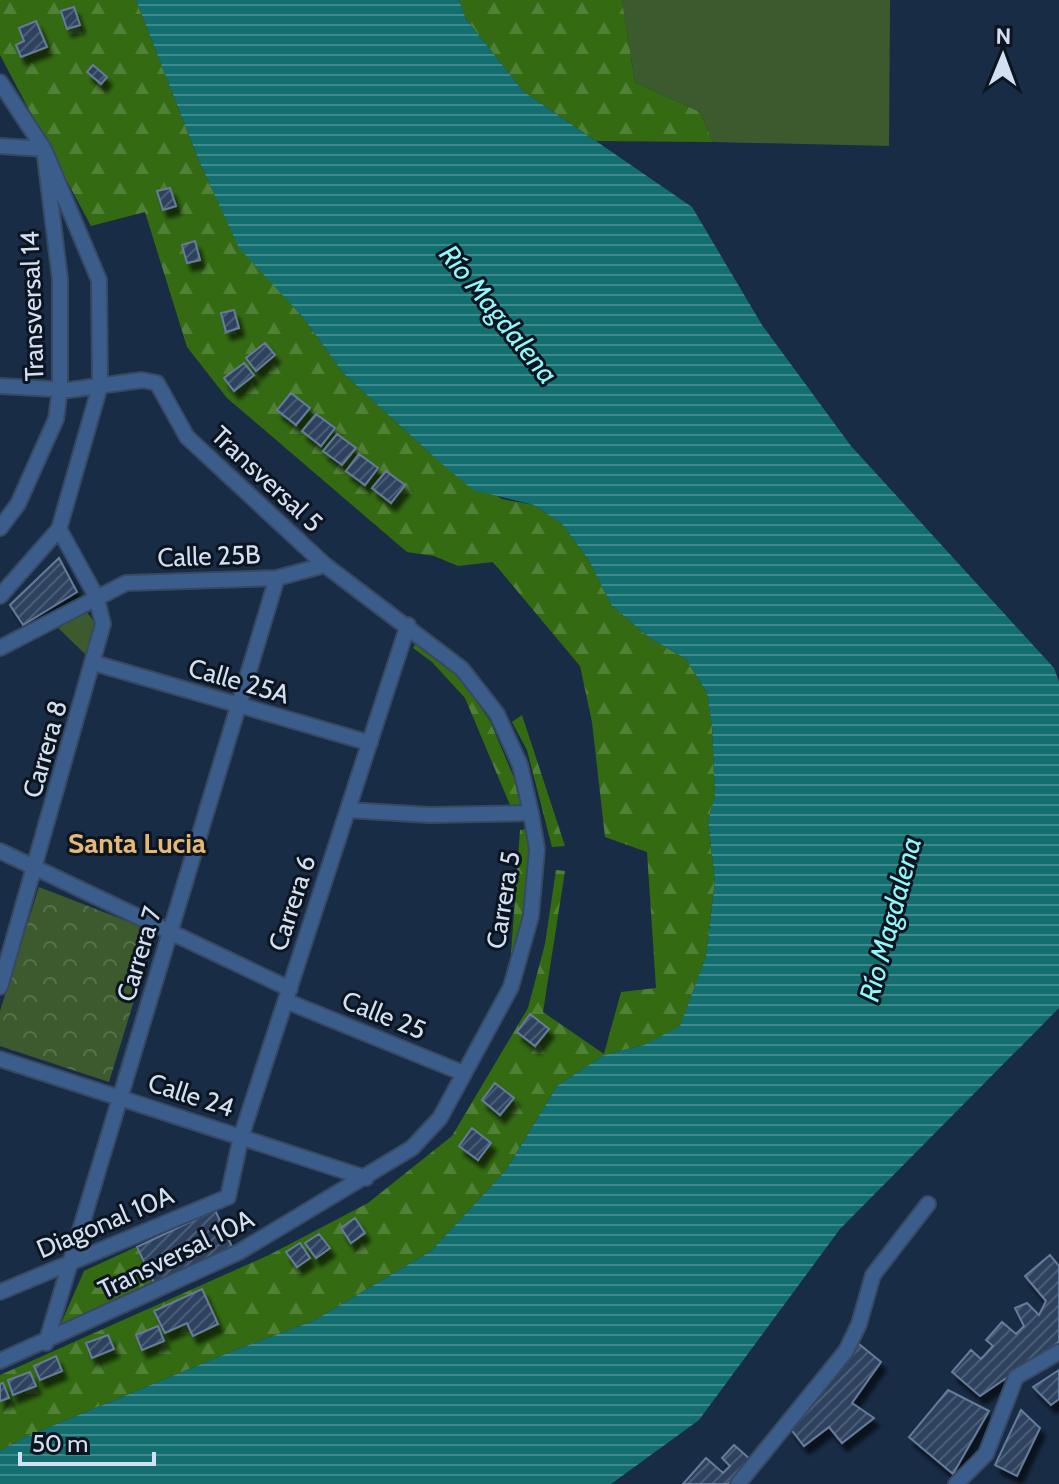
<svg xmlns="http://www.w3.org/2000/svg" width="1059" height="1484" font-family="Cabin,sans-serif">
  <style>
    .green { fill: #3c5a2d }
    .forest { fill: url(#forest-firs) }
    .park { fill: url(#park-crowns) }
    .water { fill: url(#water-rules) }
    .building { fill: url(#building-hatch); stroke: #657b9a; stroke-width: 2; filter: url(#shadow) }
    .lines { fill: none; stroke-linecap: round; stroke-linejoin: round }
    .street-casing { stroke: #374961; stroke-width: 18 }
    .street { stroke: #3b5d8c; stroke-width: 14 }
    .labels { text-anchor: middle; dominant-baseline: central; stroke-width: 6; stroke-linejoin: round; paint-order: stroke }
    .street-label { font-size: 26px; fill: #d3e0f1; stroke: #0c1420 }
    .water-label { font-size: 28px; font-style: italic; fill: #91f8fa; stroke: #0c1420 }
    .neighbourhood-label { font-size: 28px; font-weight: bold; fill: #e5b875; stroke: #0c1420 }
  </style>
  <defs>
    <pattern id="forest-firs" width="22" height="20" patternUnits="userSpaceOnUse" patternTransform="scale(2)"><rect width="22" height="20" fill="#346b12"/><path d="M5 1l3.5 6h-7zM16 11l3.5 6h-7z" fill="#508035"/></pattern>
    <pattern id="park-crowns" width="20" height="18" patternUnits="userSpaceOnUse" patternTransform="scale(2)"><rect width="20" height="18" fill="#3c5a2d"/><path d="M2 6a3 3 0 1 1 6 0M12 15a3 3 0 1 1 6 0" fill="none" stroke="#57714c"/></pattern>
    <pattern id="water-rules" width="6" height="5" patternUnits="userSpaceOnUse" patternTransform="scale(2)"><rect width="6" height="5" fill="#136e6f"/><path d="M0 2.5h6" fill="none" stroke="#40898b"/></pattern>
    <pattern id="building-hatch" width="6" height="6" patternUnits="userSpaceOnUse" patternTransform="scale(2)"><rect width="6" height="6" fill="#2e425e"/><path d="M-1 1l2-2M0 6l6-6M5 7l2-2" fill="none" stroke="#4b5d76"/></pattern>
    <filter id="shadow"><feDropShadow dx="5" dy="8" stdDeviation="2" flood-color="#0009"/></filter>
  </defs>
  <rect width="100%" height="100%" fill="#192c46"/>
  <path class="green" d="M622,0h268l-1,146 -176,-4 -13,-30 -65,-30z
    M84,608l13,18 -11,29 -32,-31z"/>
  <path class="forest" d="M0,0h136l63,161 40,86 63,69 41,57 92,85 67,41 32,6 28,19 26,35 24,47 38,32 36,21 21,34 5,33 3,70 -7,25 7,60 -9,75 -26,71 -36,18 -40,10 -47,31 -51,84 -75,81 -118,70 -78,29 -212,88 -23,13v-76l269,-120 99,-52 84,-67 76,-128 17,-64 11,-74 9,1 -22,141 61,42 17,-62 35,-4 -9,-136 -42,-15 -13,-115 -12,-56 -87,-104 -35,4 -24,-10 -27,-4 -180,-154 -40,-51 -42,-135 -54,14 -91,-171z
    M459,0h163l13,82 65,30 13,30 -117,-1 -73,-50 -57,-72z
    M418,639l40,36 32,46 38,90 -15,1 -48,-114 -33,-36 -19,-14z
    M522,715l43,131 -13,1 -25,-97 -15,-28z
    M534,828l1,61 -16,100 -36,65 -7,-4 33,-69 11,-151z
    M136,1247l20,40 -100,48 28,-64z"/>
  <path class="park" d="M39,887l116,45 -46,150 -109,-36v-35z"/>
  <path class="water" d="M136,0h323l7,19 57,72 169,116 70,118 89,121 203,222 5,14v326l-219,221 -141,191 -88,64h-611v-33l23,-13 212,-88 78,-29 118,-70 75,-81 51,-84 47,-31 40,-10 36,-19 26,-70 9,-75 -7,-60 7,-25 -3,-69 -5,-34 -21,-34 -36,-21 -38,-32 -24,-47 -26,-35 -28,-19 -61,-15 -38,-32 -92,-85 -41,-57 -63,-68 -40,-87z"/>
  <path class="building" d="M74,7l6,18 -13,4 -6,-18z
    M36,21l11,26 -26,10 -5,-12 8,-4 -5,-13z
    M93,65l14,12 -6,7 -14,-12z
    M170,188l6,18 -13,4 -6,-19z
    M195,241l5,19 -13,3 -5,-18z
    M234,310l5,18 -13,4 -5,-19z
    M265,343l10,12 -19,16 -10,-13z
    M244,363l10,12 -20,16 -10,-13z
    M291,393l19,15 -14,17 -19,-15z
    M316,414l19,14 -14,18 -19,-15z
    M337,434l19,14 -14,17 -19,-14z
    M359,454l19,14 -13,17 -19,-14z
    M386,471l19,14 -14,18 -19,-15z
    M59,558l18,34 -54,33 -13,-20z
    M530,1014l19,15 -14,17 -18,-14z
    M495,1083l19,15 -14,17 -18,-15z
    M472,1128l19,15 -13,17 -19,-14z
    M215,1210l19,41 -78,36 -19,-40z
    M355,1218l10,15 -14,10 -10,-15z
    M319,1234l11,14 -14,10 -11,-15z
    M300,1243l10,15 -13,9 -11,-15z
    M1050,1255l9,11v76l-79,54 -28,-24 19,-22 10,9 12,-13 -7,-6 16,-18 14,12 8,-8 -9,-18 12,-5 12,12 7,-14 -21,-25z
    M202,1289l16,35 -25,12 -6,-13 -22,10 -11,-22z
    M158,1326l6,15 -22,9 -6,-15z
    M108,1335l6,14 -22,9 -6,-15z
    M859,1344l22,18 -29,41 22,15 -32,25 -13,-16 -25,19 -14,-18z
    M56,1356l6,15 -22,9 -6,-14z
    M1059,1370v29l-8,6 -18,-18z
    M30,1372l6,14 -23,9 -5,-15z
    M3,1383l6,15 -9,3v-17z
    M948,1390l41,21 -36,63 -44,-37z
    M1021,1410l19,18 -23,48 -22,-11z
    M734,1445l16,14 -22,25h-45l23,-26 17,15 7,-7 -8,-8z"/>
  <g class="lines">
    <defs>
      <path id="street" d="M0,82l44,67 16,130v110l-4,30 -38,85 -18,24
        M0,146l44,3 55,131 1,106 -41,143 -59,67
        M0,386l69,4 73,-10 15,3 30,54 138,128 137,104 35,45 23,51 11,48 6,36 -6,67 -20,71 -71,131 -28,30 -173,104 -239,109
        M0,648l126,-65 151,-5 48,-13
        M94,663l276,80
        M348,810l82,5 101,-2
        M0,851l290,138
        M0,987l103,-363 -7,-28 -37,-67
        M286,1001l177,72
        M0,1059l366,119
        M0,1292l228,-95 13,-60 167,-512
        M46,1343l231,-765
        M738,1484l108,-133 13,-27 14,-49 55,-71
        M956,1484l30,-30 30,-77 43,-25"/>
    </defs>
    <use href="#street" class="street-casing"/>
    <use href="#street" class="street"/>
  </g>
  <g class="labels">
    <g class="street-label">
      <text transform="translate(32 306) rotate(-92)">Transversal 14</text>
      <text transform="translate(267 479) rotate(43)">Transversal 5</text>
      <text transform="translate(209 556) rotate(-2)">Calle 25B</text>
      <text transform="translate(239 681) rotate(16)">Calle 25A</text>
      <text transform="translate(45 749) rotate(-74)">Carrera 8</text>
      <text transform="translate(503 900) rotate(-81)">Carrera 5</text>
      <text transform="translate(292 903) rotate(-72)">Carrera 6</text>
      <text transform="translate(139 954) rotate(-73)">Carrera 7</text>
      <text transform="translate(384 1015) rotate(22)">Calle 25</text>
      <text transform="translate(191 1095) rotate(18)">Calle 24</text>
      <text transform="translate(105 1222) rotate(-23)">Diagonal 10A</text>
      <text transform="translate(176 1254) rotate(-26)">Transversal 10A</text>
    </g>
    <g class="water-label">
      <text transform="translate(499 314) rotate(51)">Río Magdalena</text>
      <text transform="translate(890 919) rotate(-75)">Río Magdalena</text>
    </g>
    <g class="neighbourhood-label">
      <text x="137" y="843">Santa Lucia</text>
    </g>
  </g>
  <g transform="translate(1003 56) rotate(1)" stroke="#0c1420" stroke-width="6" paint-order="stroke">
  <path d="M0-6L14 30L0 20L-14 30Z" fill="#d3e0f1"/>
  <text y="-12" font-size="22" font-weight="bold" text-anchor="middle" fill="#d3e0f1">N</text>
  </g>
  <path d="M20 1452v12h134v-12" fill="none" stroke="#d3e0f1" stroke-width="4"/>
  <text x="32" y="1452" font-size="24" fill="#d3e0f1" stroke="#0c1420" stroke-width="6" paint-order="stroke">50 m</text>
</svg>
